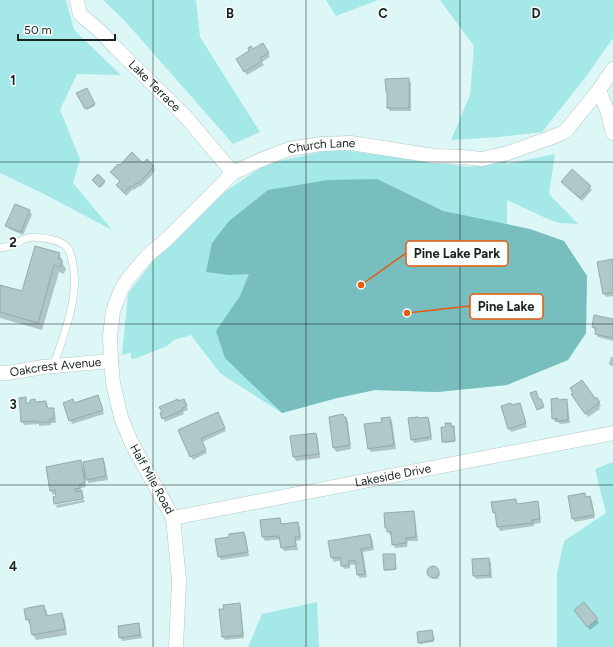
<svg xmlns="http://www.w3.org/2000/svg" width="613" height="647" font-family="Figtree,sans-serif">
  <style>
    .green { fill: #a4e8e7 }
    .water { fill: #78bebe }
    .shadow { fill: #0003 }
    .building { fill: #b0c8c8; stroke: #93abaa }
    .lines { fill: none; stroke-linecap: round; stroke-linejoin: round }
    .service-casing { stroke: #b0c9c8; stroke-width: 8 }
    .minor-casing { stroke: #b0c9c8; stroke-width: 15 }
    .service { stroke: #fff; stroke-width: 7 }
    .minor { stroke: #fff; stroke-width: 14 }
    .grid { fill: none; stroke: #1a2423; stroke-width: 1; stroke-opacity: 0.55 }
    .labels { text-anchor: middle; dominant-baseline: central; stroke-width: 3; stroke-linejoin: round; paint-order: stroke }
    .street-label { font-size: 12px; fill: #1a2423; stroke: #fafffe }
    .grid-label { font-size: 13px; text-anchor: middle; font-weight: bold; fill: #1a2423; stroke: #fafffe; stroke-width: 3; stroke-linejoin: round; paint-order: stroke }
    .leader { fill: none; stroke: #e8590c; stroke-width: 1.5 }
    .callout-dot { fill: #e8590c; stroke: #fafffe; stroke-width: 1.5 }
    .callout { fill: #fafffe; stroke: #e8590c; stroke-width: 1.5 }
    .callout-label { font-size: 13px; text-anchor: middle; font-weight: bold; fill: #1a2423 }
  </style>
  <rect width="100%" height="100%" fill="#ddf6f6"/>
  <path class="green" d="M0,0h66l8,30 47,45 -44,-1 -17,36 20,49 -7,24 39,47 -68,-36 -44,-21z
    M103,0h93l4,37 60,95 -27,12 -109,-124z
    M326,0h52l-42,16z
    M440,0h173v38l-28,40 -43,54 -43,5 -48,3 19,-45 4,-49z
    M334,149l136,18 36,-6 1,3 48,-10 -6,40 29,30 -18,-1 -10,-3 -43,-20v24l57,17 23,35 -1,57 -18,27 -61,25 -70,7 -62,-2 -38,8 -55,15 -62,-40 -29,-38 -17,5 -7,6 -30,12 -6,1v-6l-9,2 6,-61 32,-42 56,-54 50,-34z
    M613,462v185h-56v-74l7,-32 42,-28 -11,-44z
    M317,602l2,45h-71l14,-33z"/>
  <path class="water" d="M377,179l66,32 87,18 34,12 23,35 -1,57 -18,27 -61,25 -70,7 -62,-2 -38,8 -55,15 -57,-55 -9,-27 24,-35 9,-22 -20,1 -23,-3 6,-29 17,-22 39,-31 60,-10z"/>
  <path class="shadow" d="M263,44l7,13 -8,5 2,3 -17,10 -10,-15z
    M408,79l3,4v28h-21l-2,-3v-13l-1,-3 -1,-12z
    M86,89l9,17 -8,4 -9,-16z
    M120,166h33l2,4 -3,4v1l-12,12 -1,-1 -5,4 -1,-1 -7,7 -6,-7 -3,-4 4,-3 -7,-7 -2,-3z
    M94,182h10l1,1 -5,5z
    M562,182l28,5 2,3 -10,11 -18,-16z
    M15,205l15,6 2,4 -9,20 -14,-6 -2,-3z
    M59,254l4,8v2l3,5 -2,5 -5,-2 -17,58 -42,-12v-32l23,6z
    M613,260v36l-7,1 -2,-3z
    M595,317l18,4v20l-15,-4 -2,-3v-3h-1l-2,-4z
    M611,357h2v9l-3,-1 -1,-1z
    M531,394l8,7 1,-1 4,8 -6,2z
    M98,396l6,18 -32,10 -8,-21 9,-3 2,4z
    M25,398l2,6h4l4,-4 1,3 10,-1 2,4v3h5l2,4 1,10h-5v2l-12,1v-2l-15,1 -2,-4z
    M575,398l19,2 5,2 2,4 -2,1 1,2 -12,8z
    M566,400l2,4 2,19 -10,1 -2,-2h-3l-2,-4 6,-17z
    M178,402l7,1 3,7 -5,2 1,2 -19,8 -4,-8z
    M519,404l2,4 6,19 -16,5 -2,-4 2,-22z
    M220,417l6,14 -24,11 5,11 -14,7 -13,-30z
    M330,417l16,1 2,4 3,27 -15,3 -2,-4z
    M390,418l2,3 4,28 -25,3 -2,-3 14,-26z
    M428,418l2,4 2,18 -18,3 -2,-4 6,-20z
    M451,424l1,3h2v2l1,13 -11,1 -1,-2 4,-13z
    M315,434l3,4 2,20 -24,3 -2,-4 -3,-20z
    M103,459l2,4 3,17 -19,3 -4,-6 1,10 -5,1 3,10 -29,5 2,-6v-3l-4,1 -2,-4 -4,-23 33,-7 4,8z
    M584,494l3,4 3,-1 2,4 3,17 -20,4 -2,-3z
    M84,500l1,2 -28,6 -1,-3z
    M516,500l2,5 19,-3 2,4 2,17 -7,1v2l-34,5 -2,-4 -1,-11h-1l-2,-4z
    M413,512l2,4 3,25h-10l-1,6 -12,1 -2,-4 -1,-9h-2l-4,-8z
    M279,519l3,6 16,-1 2,3 1,13 -5,1 2,9 -14,1 -2,-3 -1,-9 -16,2 -2,-4 -1,-16z
    M244,533l2,4 3,19 -28,4 -2,-4 11,-18z
    M370,535l2,3 2,12 -11,2 4,25 -7,1 -2,-3 -1,-11 -7,1v3l-5,1 -3,-3v-6l-8,2 -2,-4 -3,-17z
    M395,556l1,14 -11,1v-1z
    M489,559l2,4 1,15 -16,1 -2,-3z
    M434,567l4,2 2,6 -2,4h-4l-4,-2 -2,-6 2,-3z
    M584,603l15,20 -9,7 -13,-17z
    M239,604l2,4 3,30 -19,2 -2,-3z
    M44,606l3,6 1,4 13,-2 4,6 2,15 -31,5 -3,-5 -3,-10 -3,-6z
    M138,624l2,4 2,10 -20,3 -2,-4z
    M432,633l2,9 -14,2 -1,-2z"/>
  <path class="building" d="M263,43l6,10 -9,5 2,3 -18,11 -8,-13 13,-8 -1,-3 3,-2 2,3z
    M409,78v30h-22v-16h-1l-1,-13z
    M87,88l8,16 -10,5 -9,-16z
    M132,152l11,11 4,-4 7,7 -4,4h1l-13,14 -2,-1 -4,4 -2,-1 -6,7 -8,-8 4,-4 -10,-9 8,-8 2,1z
    M572,169l19,17 -11,12 -19,-16z
    M98,174l7,7 -6,6 -7,-7z
    M15,204l15,6 -9,22 -16,-6z
    M35,246l25,7 -2,6 4,1 -2,7 -6,-2 -16,58 -38,-11v-27l22,6z
    M613,259v33l-10,2 -6,-32z
    M594,315l19,4v19l-18,-4 1,-6 -4,-1z
    M582,380l13,18 1,-1 4,5 -2,1v1l-13,10 -14,-20 2,-1 -3,-5z
    M536,391l3,8h2l3,7 -7,4 -7,-17z
    M98,395l5,15 -34,11 -6,-18 10,-4 1,4z
    M26,397v6h4v-3l5,-1v3l11,-1 1,7h7v11h-4v3h-14v-1l-15,1 -2,-24z
    M558,398l1,2 8,-1 1,21 -11,1v-3l-5,1 -1,-20z
    M178,399v2l6,-2 3,7 -5,2 1,2 -21,9 -2,-6 2,-1 -3,-5z
    M511,403v2l9,-2 6,20 -18,6 -7,-23z
    M218,412l7,16 -24,10 5,12 -16,7 -12,-27z
    M343,414l1,3h2l4,28 -17,3 -4,-31z
    M390,417l4,28 -26,4 -4,-25 18,-2 -1,-4z
    M418,417v1l10,-1 3,20 -20,3 -3,-22z
    M445,423h6v3h3l1,15 -13,1 -1,-15h5z
    M316,433l3,21 -26,3 -3,-21z
    M103,458l3,18 -20,4 -3,-18z
    M81,460l4,23 -5,1v4l-5,1 1,3 6,-1 1,8 -29,5 -1,-7 3,-1 -1,-6 -5,1 -4,-24z
    M585,493l1,4 4,-1 4,19 -22,4 -4,-23z
    M516,499l1,5 21,-3 2,18 -8,1 1,3 -36,4 -2,-15 -2,1 -2,-11z
    M414,511l2,26 -10,1v5l-14,2 -1,-13h-4v-4h-2l-1,-15z
    M280,518l1,6 17,-2 2,15h-5l1,9 -15,2 -2,-12 -17,1 -2,-17z
    M244,532l4,20 -30,5 -3,-18 14,-2v-3z
    M370,534l2,13 -11,2 4,25 -8,1 -2,-15 -7,1 1,4 -8,1 -1,-9 -9,1 -3,-17z
    M383,554h12l1,15 -12,1z
    M489,558l1,17 -17,1 -1,-17z
    M427 572a6 6 0 1 1 12 0a6 6 0 1 1-12 0Z
    M584,602l14,17 -11,8 -13,-17z
    M240,603l3,32 -21,2 -3,-28h5l-1,-4z
    M44,605l2,11 16,-3 3,16 -33,6 -3,-16 -3,1 -2,-11h4l-1,-1z
    M139,623l1,12 -21,3 -1,-12z
    M432,630l2,10 -16,3 -1,-11z"/>
  <g class="lines">
    <defs>
      <path id="service" d="M0,248c4,-1 8,-1 12,-3 8,-3 13,-8 22,-8 10,1 24,2 32,9 4,4 5,8 6,14 9,33 -8,75 -19,106"/>
      <g id="minor">
        <path id="s1" d="M77,0l3,14 21,18 15,16 70,69 47,56"/>
        <path d="M599,90l9,23 5,20"/>
        <path id="s2" d="M0,373h7l36,-6 68,-6"/>
        <path id="s3" d="M173,518l440,-85"/>
        <path id="s4" d="M176,647l3,-67 -6,-62 -42,-76 -10,-25 -8,-34 -2,-22 -1,-25 3,-25 8,-21 6,-10 20,-24 18,-15 68,-68 25,-12 31,-12 32,-5 30,-1 83,13 28,1 20,2 26,-6 39,-14 18,-7 34,-42 14,-21"/>
      </g>
    </defs>
    <use href="#service" class="service-casing"/>
    <use href="#minor" class="minor-casing"/>
    <use href="#service" class="service"/>
    <use href="#minor" class="minor"/>
  </g>
  <path class="grid" d="M153,0v647M306,0v647M460,0v647M0,162h613M0,324h613M0,485h613"/>
  <g class="labels">
    <g class="street-label">
      <text stroke="none"><textPath href="#s1" startOffset="118">Lake Terrace</textPath></text>
      <text stroke="none"><textPath href="#s4" startOffset="629">Church Lane</textPath></text>
      <text stroke="none"><textPath href="#s2" startOffset="56">Oakcrest Avenue</textPath></text>
      <text stroke="none"><textPath href="#s3" startOffset="224">Lakeside Drive</textPath></text>
      <text transform="translate(152 479) rotate(61)">Half Mile Road</text>
    </g>
  </g>
  <g class="grid-label">
    <text x="230" y="18">B</text>
    <text x="383" y="18">C</text>
    <text x="536" y="18">D</text>
    <text x="13" y="85">1</text>
    <text x="13" y="247">2</text>
    <text x="13" y="409">3</text>
    <text x="13" y="571">4</text>
  </g>
  <path class="leader" d="M361 285L406 253M407 313L470 306"/>
  <g class="callout-dot">
    <circle cx="361" cy="285" r="4"/>
    <circle cx="407" cy="313" r="4"/>
  </g>
  <g class="callout">
    <rect x="406" y="241" width="102" height="25" rx="4"/>
    <rect x="470" y="294" width="73" height="25" rx="4"/>
  </g>
  <g class="callout-label">
    <text x="457" y="258">Pine Lake Park</text>
    <text x="506" y="311">Pine Lake</text>
  </g>
  <path d="M18 34v6h97v-6" fill="none" stroke="#1a2423" stroke-width="2"/>
  <text x="24" y="34" font-size="12" fill="#1a2423" stroke="#fafffe" stroke-width="3" paint-order="stroke">50 m</text>
</svg>
